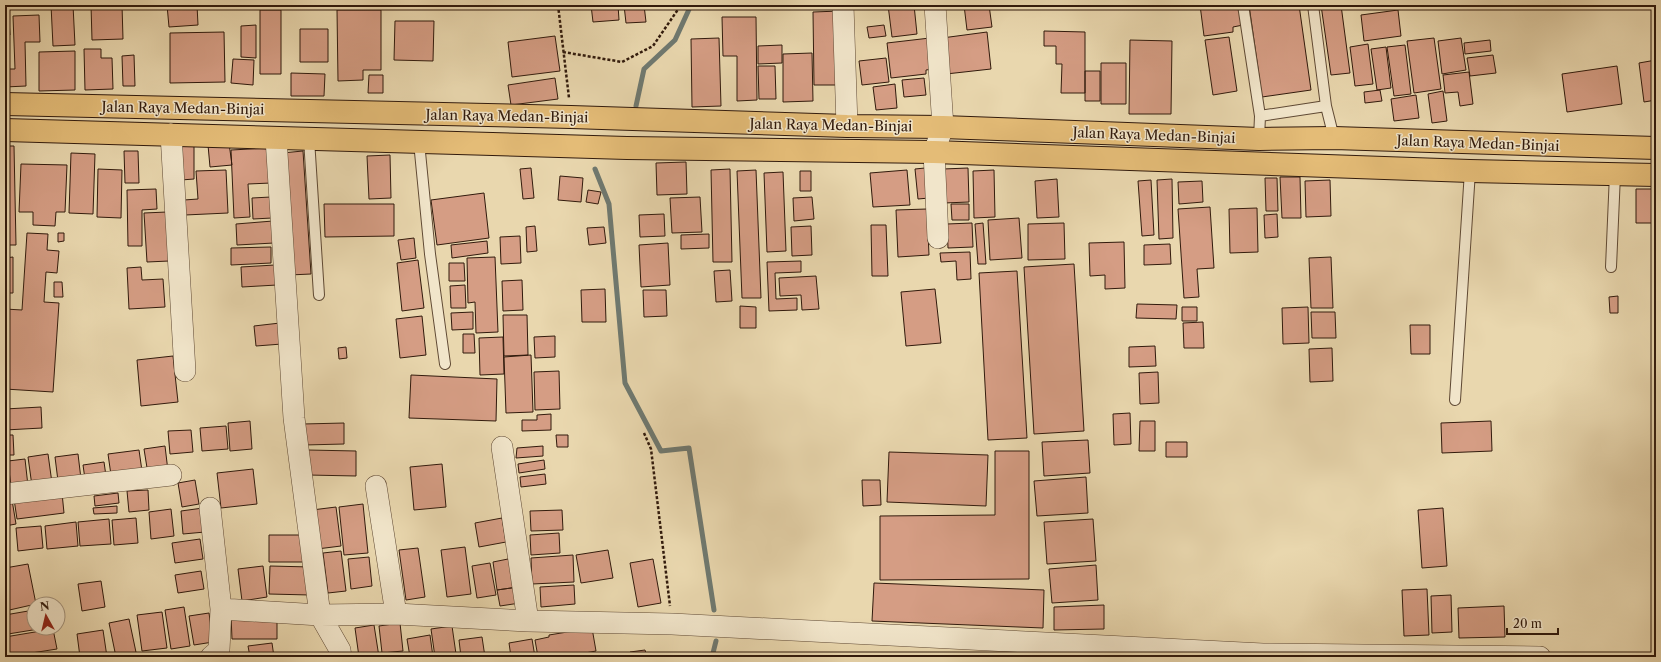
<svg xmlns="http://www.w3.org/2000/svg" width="1661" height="662" font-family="'Libre Caslon Text',serif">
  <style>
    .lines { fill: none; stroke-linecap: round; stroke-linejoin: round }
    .stream { stroke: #6f7970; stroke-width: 5 }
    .building { fill: #d59d84; stroke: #311a0c }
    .service-casing { stroke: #5f4934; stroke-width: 12 }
    .minor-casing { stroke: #5f4934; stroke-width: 22 }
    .primary-casing { stroke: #311a0c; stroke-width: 24 }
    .path { stroke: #311a0c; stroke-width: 2.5; stroke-dasharray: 3 2; stroke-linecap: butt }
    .service { stroke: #f1e5ca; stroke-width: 10 }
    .minor { stroke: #f1e5ca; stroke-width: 21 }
    .primary { stroke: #e4bc77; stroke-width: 22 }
    .labels { text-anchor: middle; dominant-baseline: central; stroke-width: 3; stroke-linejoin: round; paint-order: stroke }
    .street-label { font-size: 14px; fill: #311a0c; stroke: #f1e5ca }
  </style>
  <rect width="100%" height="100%" fill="#e9d7ae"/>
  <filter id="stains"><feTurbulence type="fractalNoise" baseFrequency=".005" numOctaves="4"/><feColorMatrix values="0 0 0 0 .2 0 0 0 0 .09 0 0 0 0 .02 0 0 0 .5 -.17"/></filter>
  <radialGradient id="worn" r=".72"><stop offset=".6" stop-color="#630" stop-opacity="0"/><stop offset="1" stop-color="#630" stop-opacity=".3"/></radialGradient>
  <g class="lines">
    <path class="stream" d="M636,106l8,-37 31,-29 16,-35
      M595,169l14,35 16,179 36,68 28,-3 25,162
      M712,657l4,-16"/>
  </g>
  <path class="building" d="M5,5h3l2,30 -5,1z
    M51,5h22l2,40 -22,1z
    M91,5h31l1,34 -31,1z
    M167,5h30l1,20 -29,2z
    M591,5h27l1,15 -26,2z
    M624,5h20l2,17 -20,1z
    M888,5h26l3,29 -25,3z
    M964,5h25l3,22 -25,3z
    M1200,5h40l3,20 -10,2v5l-29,4z
    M1249,5h50l12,85 -49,7z
    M1321,5h20l9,68 -19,2z
    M260,10h21v64h-21z
    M337,10h44v60h-18v10l-25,1z
    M1398,10l3,26 -37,5 -3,-26z
    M840,11l1,74h-27l-1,-73z
    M39,15l1,27h-15l1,44 -21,1v-18h10l-2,-53z
    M722,17h34l1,83 -20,1v-45h-14z
    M395,21h39l-1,40 -39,-1z
    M256,25v33l-15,-1v-31z
    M884,25l2,11 -17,2 -2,-11z
    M300,29h28v33h-28z
    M1044,31l41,1v61h-24l1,-29h-6v-18h-12z
    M224,32l1,50 -55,1v-50z
    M987,32l4,37 -45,5 -4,-36z
    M555,36l5,35 -48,6 -4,-35z
    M1229,37l8,54 -24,4 -8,-55z
    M719,38l2,68 -29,1 -1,-68z
    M930,38l3,31 -7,1v4l-35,4 -4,-35z
    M1434,38l7,51 -27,4 -7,-52z
    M1461,38l5,32 -24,4 -4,-33z
    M1130,40l42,1 -1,73h-42z
    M1490,40l1,11 -26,3 -1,-11z
    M1368,44l5,40 -18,2 -5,-39z
    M782,45v18l-24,1v-18z
    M1405,45l6,49 -17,2 -7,-49z
    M1386,47l5,41 -14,2 -6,-41z
    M84,49h17v9h11l1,31 -28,1z
    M75,51v39l-36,1v-39z
    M812,53l1,48 -30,1v-48z
    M134,55l1,31h-12l-1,-30z
    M1493,55l3,18 -26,3 -3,-18z
    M886,58l3,24 -27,3 -3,-24z
    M233,59l21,1 -1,25 -22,-2z
    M1656,60v40l-12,2 -5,-39z
    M1101,63h25v41h-25z
    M758,66h17l1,33h-17z
    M1617,66l5,38 -55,8 -5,-38z
    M1085,71h15v30h-15z
    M1469,72l4,32 -13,2 -2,-14 -13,1 -2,-18z
    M291,73l34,1 -1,22h-33z
    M369,75h14v18h-15z
    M555,78l3,21 -47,6 -3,-20z
    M924,78l2,17 -22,2 -2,-17z
    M895,84l2,24 -21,2 -3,-23z
    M1380,90l2,11 -17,2 -1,-11z
    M1443,91l4,30 -15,2 -4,-29z
    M1416,95l3,23 -25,3 -3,-22z
    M229,143l3,22 -22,2 -2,-22z
    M5,146h9l2,99h-11z
    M180,146h14v33l-13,1z
    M269,148l2,35 -23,1 2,33 -16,1 -3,-68z
    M124,151h14l1,32h-14z
    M303,151l8,123 -22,1 -7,-122z
    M71,153l24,1 -2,60 -24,-1z
    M390,155l1,43 -22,1 -2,-43z
    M686,162l1,32 -30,1 -1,-32z
    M21,164l46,1 -2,47h-9l-1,14 -22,-1v-13h-14z
    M531,168l3,30 -11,1 -3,-30z
    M925,168l4,30 -11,1 -3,-30z
    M968,168l1,34 -25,1 -1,-34z
    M98,169l24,1 -1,48 -24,-1z
    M730,169l2,93h-19l-2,-92z
    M226,170l2,43 -43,2 -1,-15 14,-1 -2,-28z
    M756,170l5,128h-19l-5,-127z
    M907,170l3,35 -37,2 -3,-34z
    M994,170l1,47 -21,1 -1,-47z
    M800,171h11v20h-11z
    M783,172l3,79 -19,1 -3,-79z
    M560,176l23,2 -2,24 -23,-2z
    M1280,177h20l1,41h-19z
    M1265,178h12l1,33h-12z
    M1057,179l2,38 -22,1 -2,-37z
    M1172,179l1,59 -14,1 -2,-59z
    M1151,180l3,55 -12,1 -4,-55z
    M1330,180l1,36 -25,1 -1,-36z
    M1202,181l1,21 -24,2 -1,-22z
    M156,189l1,20 -15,1v36h-14l-1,-56z
    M1636,189h16l1,34h-17z
    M588,190l13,2 -3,12 -12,-2z
    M484,193l5,45 -52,7 -6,-45z
    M271,197l1,21 -19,1 -1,-21z
    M700,197l2,35 -30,1 -2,-35z
    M812,197l2,22 -20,2 -1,-23z
    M324,204h70v32l-69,1z
    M951,204h18v16h-17z
    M1210,207l4,61 -17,1 2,28 -15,1 -6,-89z
    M1257,208l1,44 -28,1 -1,-44z
    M927,209l2,46 -31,2 -2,-47z
    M167,212l2,49 -22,1 -3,-49z
    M664,214l1,22 -25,1 -1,-22z
    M1277,214l1,23 -13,1 -1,-23z
    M1019,218l3,40 -32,2 -2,-40z
    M273,221l1,22 -37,2 -1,-21z
    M972,223l1,24 -25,1 -1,-24z
    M983,223l3,41h-8l-3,-40z
    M1064,223l1,36 -37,1v-36z
    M871,225h15l2,51h-16z
    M535,226l2,25 -10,1 -1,-25z
    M811,226l1,29 -20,1 -1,-29z
    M604,227l2,16 -17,2 -2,-17z
    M27,233l21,1 -1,16 12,1 -2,22 -11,-1 -2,30 15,1 -6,89 -48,-3v-80l17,1z
    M58,233h6v8l-6,1z
    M709,234v14l-28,1v-14z
    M520,236l1,27 -20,1 -1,-27z
    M414,238l2,20 -15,2 -3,-20z
    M487,241l1,12 -36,5 -1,-13z
    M1124,242l1,46 -20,1v-14l-15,1 -1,-33z
    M668,243l2,42 -29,2 -2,-42z
    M1170,244l1,20 -27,1v-20z
    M271,247v16l-40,2v-17z
    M970,252l1,27 -14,1 -1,-19 -15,1 -1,-9z
    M13,257v36h-8v-35z
    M495,257l3,75 -22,1 -1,-31 -7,1 -1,-45z
    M1331,257l2,51h-22l-2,-50z
    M418,260l6,48 -22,3 -5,-48z
    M801,261v11l-26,1 1,26 21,-1v12l-28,1 -2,-49z
    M449,263h15l1,18h-16z
    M1074,264l10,167 -50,3 -10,-167z
    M275,265l2,20 -35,2 -1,-20z
    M141,267l1,13 21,-1 2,28 -36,2 -2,-41z
    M730,270l2,31 -16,1 -2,-31z
    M1017,271l10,167 -39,2 -9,-167z
    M816,276l3,33 -17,1 -1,-15 -21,1 -1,-18z
    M522,280l1,30 -20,1 -1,-30z
    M54,282h8l1,15h-9z
    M465,285l1,23h-15l-1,-22z
    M605,289l1,33h-24l-1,-32z
    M935,289l6,54 -35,3 -5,-54z
    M643,290h23l1,26 -23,1z
    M1618,296v17h-8l-1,-16z
    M1137,304l40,1 -1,14 -40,-1z
    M740,306l16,1v21h-16z
    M1182,307h15v14h-15z
    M1308,307l1,36 -26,1 -1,-36z
    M473,312v17l-21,1 -1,-17z
    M1311,312h24l1,26h-24z
    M503,315h24l1,40 -24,1z
    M422,316l4,39 -26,3 -4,-39z
    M1203,322l1,26h-20l-1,-25z
    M280,323l2,21 -26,2 -2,-20z
    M1410,325h20v29h-19z
    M463,334h11l1,19h-12z
    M555,336v21l-20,1 -1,-21z
    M503,337l1,37 -24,1 -1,-37z
    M1155,346l1,20 -27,1v-20z
    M346,347l1,11 -8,1 -1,-11z
    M1332,348l1,33 -23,1 -1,-33z
    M531,355l2,57 -27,1 -2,-56z
    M173,356l5,46 -37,4 -4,-46z
    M559,371l1,38 -25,1 -1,-38z
    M1158,372l1,31 -19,1 -1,-31z
    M411,375l86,4 -1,42 -87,-3z
    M41,407l1,21 -37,2v-21z
    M1130,413l1,31 -17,1 -1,-31z
    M551,414v16l-29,1v-11h15v-5z
    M250,421l2,28 -22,2 -2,-28z
    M1140,421h15v30h-16z
    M1491,421l1,30 -50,2 -1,-30z
    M344,423v21l-40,1 -1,-21z
    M226,426l2,23 -26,2 -2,-23z
    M191,430l2,22 -23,2 -2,-23z
    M5,435h8l1,20h-9z
    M556,435h12v12h-11z
    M1088,440l2,33 -46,3 -2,-34z
    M1166,442h21v15h-21z
    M165,446l3,25 -20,3 -4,-25z
    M543,446v10l-27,2 1,-10z
    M139,450l3,21 -31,4 -3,-21z
    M308,450l48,1v25l-48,-1z
    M995,451h34v128l-149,1v-64l115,-1z
    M889,452l99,3 -2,51 -99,-4z
    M48,454l4,29 -20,3 -4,-29z
    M78,454l3,25 -23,2 -3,-24z
    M25,459l3,27 -17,2 -3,-27z
    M544,460l1,9 -26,4 -1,-9z
    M104,462l2,14 -21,3 -2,-14z
    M442,464l4,43 -32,3 -4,-43z
    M253,469l4,35 -36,4 -4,-35z
    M545,474l1,10 -25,3 -1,-10z
    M1086,477l2,36 -51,3 -3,-35z
    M195,480l4,24 -17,3 -4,-24z
    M862,480h18l1,25 -18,1z
    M148,490l1,20 -20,2 -2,-21z
    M62,493l2,20 -47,6 -3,-20z
    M118,493l1,10 -24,3 -1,-10z
    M12,500l4,24 -11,2v-25z
    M363,504l5,49 -24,2 -5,-48z
    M117,506v7l-23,1 -1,-6z
    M336,507l5,39 -24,3 -5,-39z
    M203,508l2,24 -22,2 -2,-23z
    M1443,508l4,58 -25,2 -4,-58z
    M171,509l3,27 -23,3 -2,-27z
    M562,510l1,20 -32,1 -1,-20z
    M136,518l2,25 -24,2 -2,-25z
    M502,518l4,24 -27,5 -4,-24z
    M109,519l2,25 -31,2 -2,-24z
    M1093,519l3,42 -49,3 -3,-42z
    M76,522l2,24 -31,3 -2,-23z
    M41,526l2,22 -25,3 -2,-23z
    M559,533l1,20 -29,2 -1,-20z
    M269,535h37v27h-37z
    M200,539l3,20 -28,4 -3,-20z
    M465,547l6,47 -24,3 -6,-47z
    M418,548l7,49 -19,3 -7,-50z
    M608,550l5,28 -32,5 -5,-28z
    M341,551l5,40 -18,2 -5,-40z
    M573,555l1,27 -42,2 -1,-26z
    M369,557l3,29 -21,3 -3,-30z
    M513,558l5,29 -21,3 -4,-28z
    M653,559l8,44 -23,4 -8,-44z
    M490,563l6,32 -19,3 -5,-32z
    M28,564l8,40 -31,7v-43z
    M1096,565l2,35 -46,3 -3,-34z
    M263,566l4,31 -25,4 -4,-32z
    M270,566l41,1 -1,28 -41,-1z
    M201,571l3,18 -26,4 -3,-18z
    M101,581l4,26 -23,4 -4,-27z
    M874,583l170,7 -1,38 -171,-7z
    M574,585l1,19 -34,3 -1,-20z
    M518,587l2,16 -20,3 -3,-16z
    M1427,589l2,46 -25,1 -2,-46z
    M1451,595l1,37 -20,1 -1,-37z
    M1104,605v24l-50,1v-23z
    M1504,606l1,31 -46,1 -1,-30z
    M184,607l6,39 -19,3 -6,-39z
    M34,610v18h11l-37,6 -3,-19z
    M162,612l5,36 -25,3 -5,-36z
    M209,613l4,29 -19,3 -5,-29z
    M277,614v25h-45l-1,-24z
    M129,619l8,38h-21l-7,-34z
    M400,623l3,28 -21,2 -3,-27z
    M374,625l5,32h-20l-4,-29z
    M452,626l4,28 -21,3 -4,-28z
    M592,628l4,23 -33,6h-25l-3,-17 14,-3v-2z
    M53,629l4,20 -51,8 -1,-20z
    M103,630l4,27h-27l-3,-23z
    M430,635l3,22h-23l-3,-18z
    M482,637l3,20h-24l-2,-17z
    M532,639l3,18h-24l-2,-14z
    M272,643l2,14h-24l-2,-11z
    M645,650l2,7h-16l-1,-5z
    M895,653v4h-22v-1z"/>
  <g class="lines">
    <defs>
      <path id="service" d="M1243,5l17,111 -1,23
        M1313,5l13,101 8,32
        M1260,116l66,-10
        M309,139l10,156
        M419,142l11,112 15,110
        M1611,267l4,-93
        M1455,400l15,-229"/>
      <path id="minor" d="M843,5l4,121
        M935,5l8,122 -9,25 4,86
        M171,134l14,237
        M276,138l18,280 26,197 20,35 1,7
        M502,447l26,174
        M376,486l20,128
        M5,494l166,-19
        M210,508l11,101 -2,41 -8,7
        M221,609l99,6 76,-1 132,7 144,3 591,30 277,3"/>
      <path id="primary" d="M5,104l566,13 276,9 96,1 316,12 75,-1 322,10
        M5,130l622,18 307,4 536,19 186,4"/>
    </defs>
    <use href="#service" class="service-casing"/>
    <use href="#minor" class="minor-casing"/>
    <use href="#primary" class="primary-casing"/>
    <path class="path" d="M558,5l11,93
      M563,52l59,10 31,-16 28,-41
      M644,433l7,16 19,157"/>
    <use href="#service" class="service"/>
    <use href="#minor" class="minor"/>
    <use href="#primary" class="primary"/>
  </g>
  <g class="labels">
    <g class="street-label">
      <text transform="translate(183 108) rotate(1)">Jalan Raya Medan-Binjai</text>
      <text transform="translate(507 116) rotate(1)">Jalan Raya Medan-Binjai</text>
      <text transform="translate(831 125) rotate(1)">Jalan Raya Medan-Binjai</text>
      <text transform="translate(1154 135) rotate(2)">Jalan Raya Medan-Binjai</text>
      <text transform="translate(1478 143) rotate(2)">Jalan Raya Medan-Binjai</text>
    </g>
  </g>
  <rect width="1661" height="662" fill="none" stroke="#e9d7ae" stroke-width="20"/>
  <rect x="6" y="6" width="1649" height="650" fill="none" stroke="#311a0c" stroke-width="2"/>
  <rect x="10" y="10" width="1641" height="642" fill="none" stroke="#311a0c"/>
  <g transform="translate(46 616) rotate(352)"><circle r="19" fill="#f1e5ca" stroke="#a4947e"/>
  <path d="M0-3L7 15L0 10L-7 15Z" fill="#8f2418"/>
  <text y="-6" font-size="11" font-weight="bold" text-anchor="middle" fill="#311a0c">N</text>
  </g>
  <path d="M1507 628v6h51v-6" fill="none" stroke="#311a0c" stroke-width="2"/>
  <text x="1513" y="628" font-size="12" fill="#311a0c" stroke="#f1e5ca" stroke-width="3" paint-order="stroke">20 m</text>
  <rect width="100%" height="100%" filter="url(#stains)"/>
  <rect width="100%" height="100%" fill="url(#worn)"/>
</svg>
